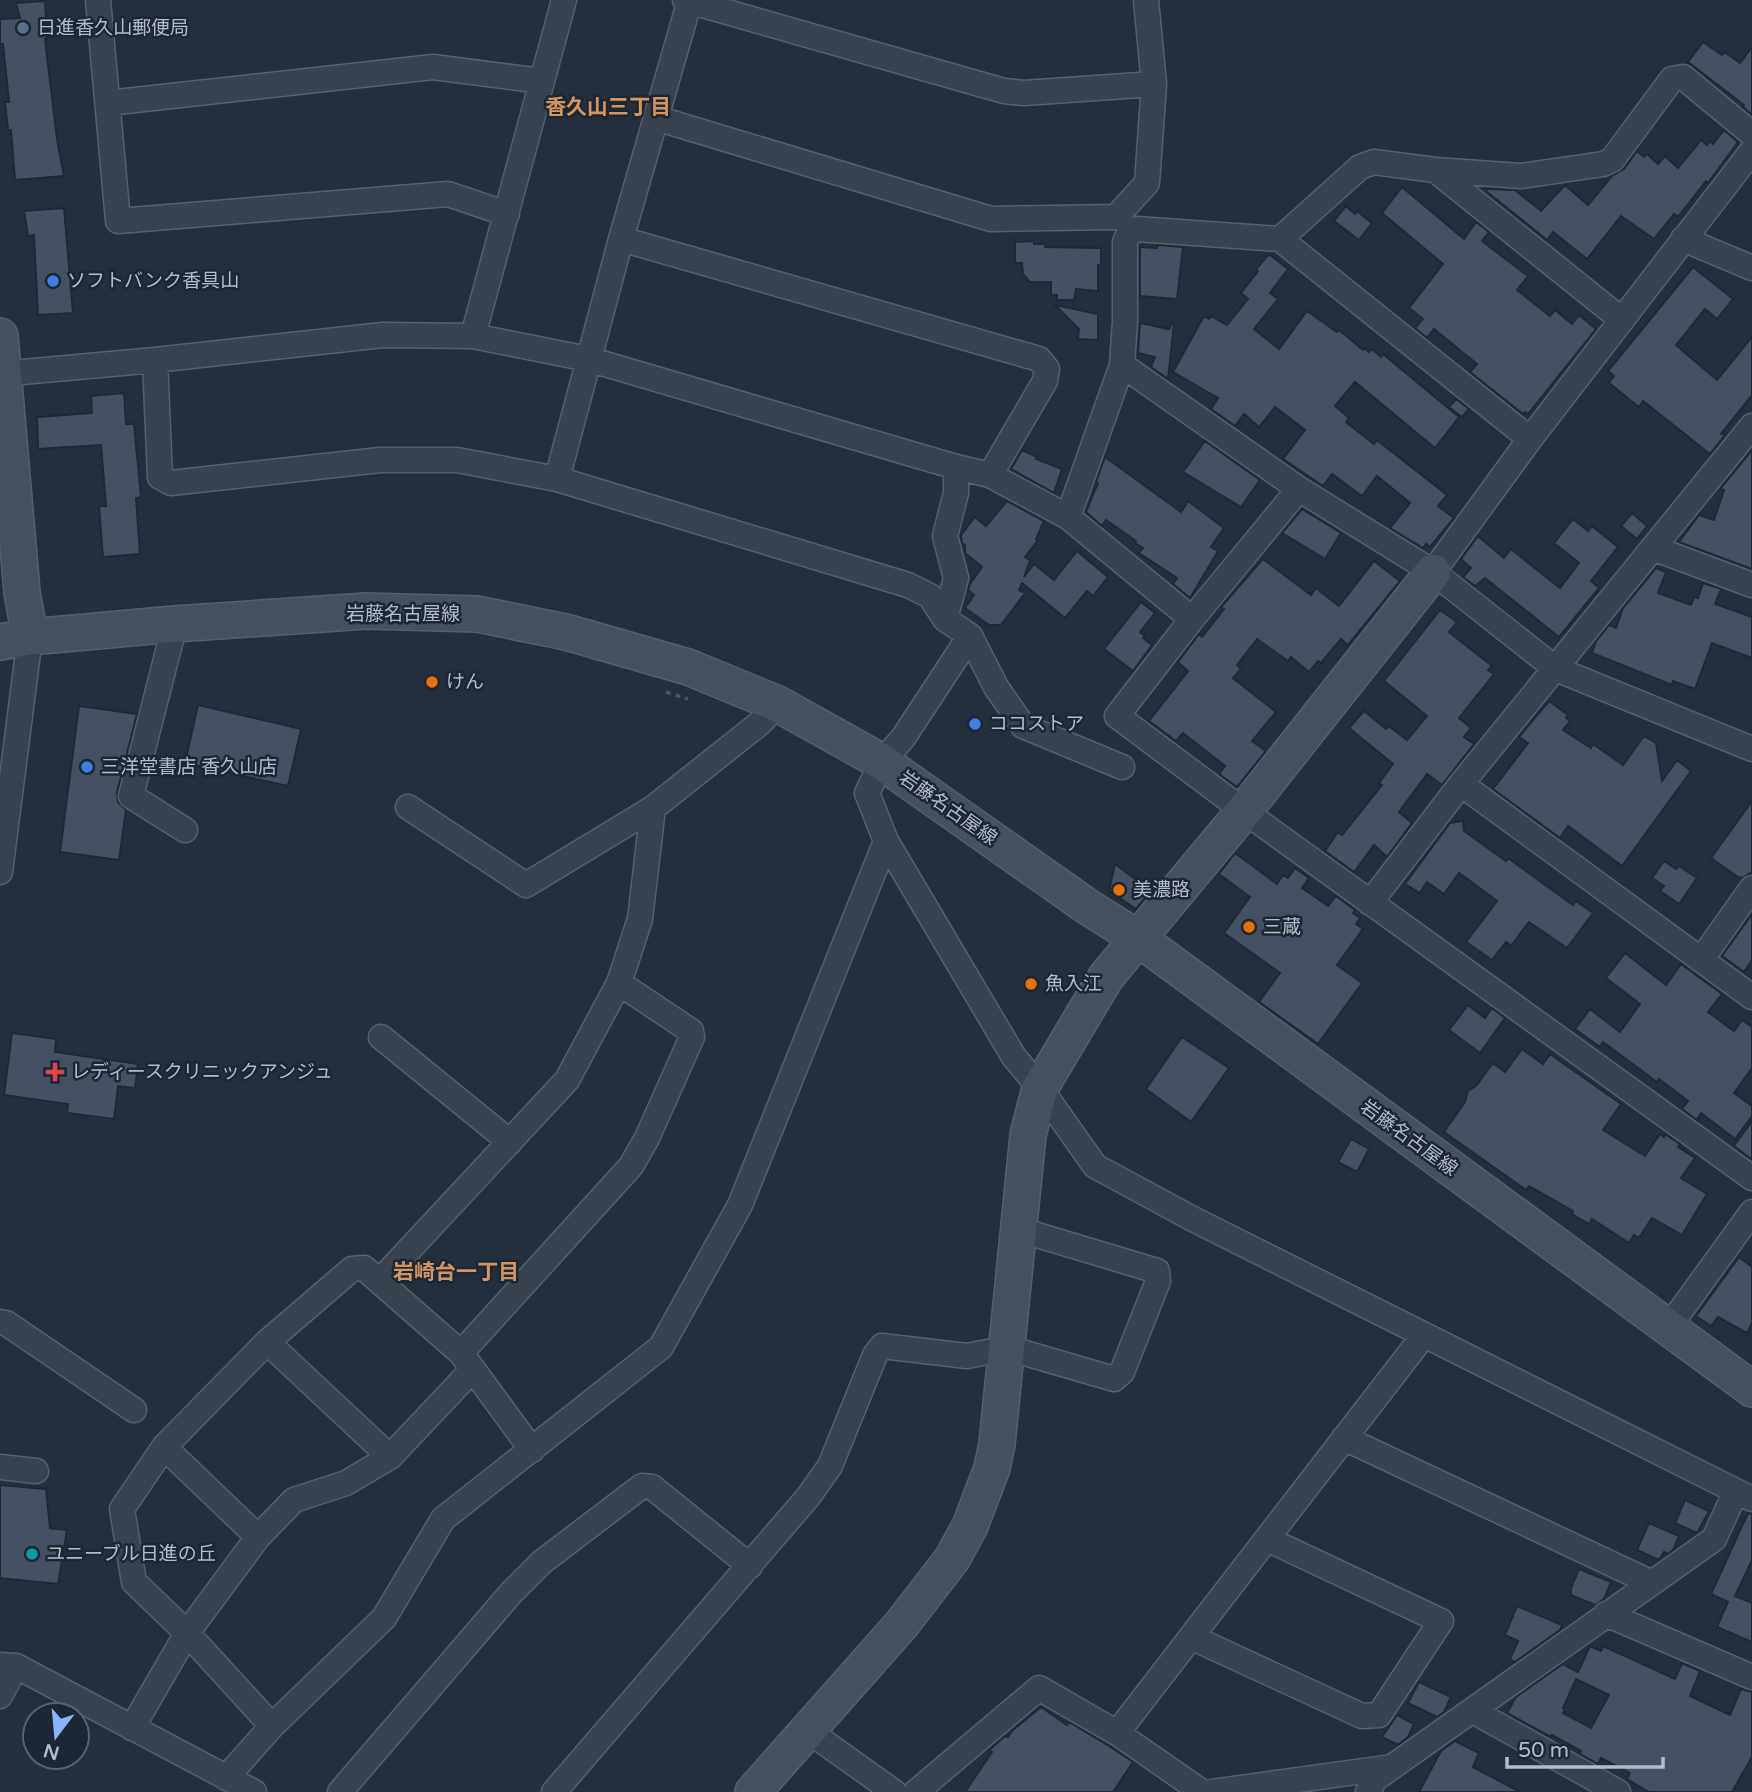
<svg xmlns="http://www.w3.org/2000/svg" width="1752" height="1792" font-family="'Varela Round','Noto Sans JP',sans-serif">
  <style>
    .building { fill: #455162; stroke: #1f2835; stroke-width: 2; fill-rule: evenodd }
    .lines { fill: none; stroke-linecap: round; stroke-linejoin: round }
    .street-casing { stroke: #565f6c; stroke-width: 27 }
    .secondary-casing { stroke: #565f6c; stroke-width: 38 }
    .path { stroke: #44595c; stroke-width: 3.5; stroke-dasharray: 5 5; stroke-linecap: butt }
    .street { stroke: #38414e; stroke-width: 24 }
    .secondary { stroke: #465061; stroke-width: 35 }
    .service-dot { fill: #5c6f8a; stroke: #1d2633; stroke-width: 2.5 }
    .shop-dot { fill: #3f7fe0; stroke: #1d2633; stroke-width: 2.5 }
    .food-dot { fill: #e8710a; stroke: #1d2633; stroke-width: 2.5 }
    .health-dot { fill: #e0444e; stroke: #1d2633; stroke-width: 2.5 }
    .culture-dot { fill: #0f9aa8; stroke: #1d2633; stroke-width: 2.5 }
    .labels { text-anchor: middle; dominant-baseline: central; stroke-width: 5; stroke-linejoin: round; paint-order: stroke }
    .poi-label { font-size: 19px; fill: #b4bcc9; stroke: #1d2633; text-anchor: start }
    .street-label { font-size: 19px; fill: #b4bcc9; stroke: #1d2633 }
    .neighbourhood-label { font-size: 21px; font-weight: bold; fill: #d59563; stroke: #1d2633 }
  </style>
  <rect width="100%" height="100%" fill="#242f3e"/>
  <path class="building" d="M45,1l2,37 -2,1 12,100 7,37 -49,4 -4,-50h-3l-3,-28h4l-6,-58h-3v-25l20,-1 -4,-15z
    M1703,42l19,13 2,-3 16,11 12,-16v68l-9,-8 1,-2 -56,-43z
    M1724,130l14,12 -30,41 -2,-2 -28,36 -4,-3 -20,25 -33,-23 -34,43 -34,-27 -6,8 -61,-49v-2l29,1 26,21 24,-26 23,20 24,-29 12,-7 13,-18 7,6 3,-3 11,10 7,-8 13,12 23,-28 6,5 3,-4 3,3z
    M1402,187l62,52 12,-17 13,10 -7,9 46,35 -11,14 33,26 5,-6 17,14 7,-9 17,14 -68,85 -3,-2 -2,2 -53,-42 7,-8 -43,-35 -7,9 -12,-10 8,-9 -14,-11 34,-44 -61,-51z
    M1346,206l9,8 2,-3 15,12 -13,17 -25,-19z
    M64,208l9,105 -35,2 -4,-80 -6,1 -4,-25z
    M1034,241v3h11v3l56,1v17h-3v26l-22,-2 -2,11h-17v-5h-6v-13h-21l-7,-8 -1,-11h-7v-21z
    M1157,245l26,2 -6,52 -37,-3v-49l17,1z
    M1269,254l19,15 -18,24 8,6 -24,30 25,20 28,-38 30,21 2,-2 24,20 1,-2 5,4 3,-3 9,8 2,-3 76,63 -24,31 -80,-66 -20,24 14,12 -3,4 28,22 3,-4 70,55 -9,11 16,12 -24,29 -4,-3 -3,4 -33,-20 20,-25 -33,-27 -15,20 -30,-22 -9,12 -40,-27 22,-29 -30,-23 -16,20 -15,-13 -9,12 -24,-17 7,-11 -45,-26 31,-56 5,3 2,-3 16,9 21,-26 -7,-6 17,-22 -2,-2z
    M1693,267l40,32 -16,20 -12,-10 -29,36 41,35 35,-43v58l-31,39 4,1 -15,19 -67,-53 -4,6 -30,-24 5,-7 -6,-5z
    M1055,305l43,9v26l-20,-1 1,-10z
    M1140,323l29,6 3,-6h2l-6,56 -17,-12 4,-10 -17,-4z
    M124,393l2,31h8l7,73 -5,1 4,56 -37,3 -4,-51h7l-5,-61 -63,4 -1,-32 55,-4 -1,-17z
    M1456,399l13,10 -7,8 -13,-10z
    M1205,441l55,39 -19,27 -58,-35z
    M1022,450l15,7 -1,2 26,10 -8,24 -43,-24z
    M1752,450v119l-73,-27 20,-27 15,5 10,-30 -4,-1z
    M1105,457l76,55 7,-11 36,27 -13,19 7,4 -28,47 -17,-14 4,-6 -38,-25 4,-5 -8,-5 1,-2 -30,-21 -4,6 -16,-14 12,-29 -2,-1z
    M1007,501l37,20 -8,18 2,1 -13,17 5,3 -6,17 10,-13 20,16 23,-29 31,26 -15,19 -6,-5 -22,27 -43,-35 -3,7 6,3 -24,32h-12l-24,-17 9,-13 -6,-5 2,-6 12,-17 -17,-14v-8l-3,-2 -1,-8 14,-18 11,9z
    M1302,509l39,24 -16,26 -43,-26z
    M1632,513l15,13 -10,13 -16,-13z
    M1573,519l15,12 4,-5 26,21 -27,34 8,7 -40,49 -74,-59 -10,8 -12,-9 8,-9 -10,-9 17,-23 26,22 7,-9 49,39 19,-25 -25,-20z
    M1263,559l48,36 5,-7 23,18 35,-45 26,20 -52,64 -7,-6 -20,24 -3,-2 -9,11 -18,-15 -3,4 -31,-22 -20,26 4,4 -8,9 43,34 -24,29 14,10 -29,36 -18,-13 6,-8 -42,-33 -7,8 -27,-20 39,-50 -10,-9 21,-28 3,3 22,-28 -3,-2z
    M1656,568l10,4 -8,21 33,12 3,-8 4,1 5,-15 18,6 -6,15 37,13v41l-40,-15 -17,46 -22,-8 -1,4 -80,-32 4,-12 13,-16 7,3 7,-20z
    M1141,602l14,11 -15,19 5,4 -2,2 9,7 -19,26 -29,-22z
    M1440,610l17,12 -8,10 43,34 -4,4 6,4 -35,44 12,10 -7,9 10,7 -32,41 -15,-11 -28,38 13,11 -25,34 -13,-12 -20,27 -29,-21 13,-19 4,3 40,-50 -3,-2 14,-19 -44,-36 15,-17 22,18 3,-3 18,14 20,-24 -43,-35z
    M1549,701l19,14 -2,3 4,3 -7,9 28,18 2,-4 30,21 21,-29 12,7 6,38 15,-21 14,11 -69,95 -54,-40 -8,12 -67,-49 35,-46 -9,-6z
    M198,705l103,24 -13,57 -103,-23z
    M79,706l58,8 -20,78 1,10 8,8 -7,50 -59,-8z
    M1752,801v71l-10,6 -4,-1 -27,-19z
    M1463,821l1,10 42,30 2,-3 65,47 3,-4 17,12 -26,35 -38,-26 -18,24 -5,-4 -14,18 -26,-18 31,-41 -38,-28 -15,21 -17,-12 -7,11 -15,-9 45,-61z
    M1235,853l42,31 6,-9 5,3 7,-10 14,10 -7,10 26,18 8,-10 19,14 -2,3 7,5 -4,6 7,5 -26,36 25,18 -44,61 -59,-42 21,-29 -56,-40 26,-36 -31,-23z
    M1664,861l12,8 3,-3 18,12 -18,26 -19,-13 4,-5 -12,-8z
    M1115,864l36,27 -15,18 -27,-18z
    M1752,914v46l-8,12 -22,-16z
    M1625,953l41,32 15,-21 41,30 -14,18 26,19 8,-11 10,7v41l-18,25 18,13v10l-17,23 -34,-26 -4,7 -15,-11 6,-8 -29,-22 -2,3 -54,-40 -3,5 -25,-18 15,-20 30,23 20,-28 -34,-26z
    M1468,1005l17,13 7,-10 13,10 -25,35 -31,-23z
    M12,1033l44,6 -1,13 83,12 -3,24 -17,-2 -4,33 -47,-6 1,-9 -64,-9z
    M1182,1037l47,31 -38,54 -45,-33z
    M1522,1049l21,15 7,-10 71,50 -18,26 42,26 15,-22 4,3 1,-3 15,10 -2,3 17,11 -14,20 26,16 -25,41 -30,-17 -13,20 -5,-3 -5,8 -37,-24 -3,5 -17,-10 1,-3 -44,-25 -3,4 -82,-58 21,-30 3,-11 8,-5 17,-23 12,9z
    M1752,1121v39l-18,-14z
    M1351,1139l18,10 -12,23 -19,-10z
    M1739,1257l13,10v56l-5,10 -29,-16 -7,9 -15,-10z
    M0,1485l46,4 4,39 17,2 -9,54 -58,-6z
    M1685,1500l24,11 -12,22 -22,-10z
    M1748,1513l4,1v46l-17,36 17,7v39l-35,-15 11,-25 -17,-8z
    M1649,1523l30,13 -6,14 -5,4 -4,-2 -5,8 -22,-10z
    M1579,1569l32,13 -7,17 -9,6 -24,-10v-7z
    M1517,1606l45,19 -2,5 -45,32 -5,-3 8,-18 -13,-6z
    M1590,1646l11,5 2,-5 72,33 7,-16 18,8 -10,25 40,19 11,-26 11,3v65l-20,35h-83l-22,-13 3,-6 -29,-15 -3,6 -18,-10 1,-3 -29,-16 -1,2 -44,-24 9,-16 47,-33 15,8zM1576,1679l33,16 -18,33 -28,-15 2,-4 -2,-1z
    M1419,1682l32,15 -7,15 -7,5 -29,-14z
    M1041,1707l26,18 2,-3 40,24 24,16 -20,30h-148l27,-40 -3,-2 16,-14 3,1 5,-7z
    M1397,1715l17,9 -6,13 -10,8 -16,-8z
    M1455,1741l24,12 -6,14 47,25h-101l22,-41z"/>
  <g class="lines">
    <defs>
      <path id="street" d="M98,0l20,221 330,-27 59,20
        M685,0l319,91 20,2 130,-9
        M108,103l325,-36 108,14
        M656,118l335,101 125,-2 31,-34 7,-99 -8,-84
        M1435,170l86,6 82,-12 9,-4 60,-81 11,-2 69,57
        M1280,239l80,-72 14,-5 61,8 187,150
        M1683,239l69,29
        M473,336l91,-336
        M155,360l5,117 11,6 209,-23h77l100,19 351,106 22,11 15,23 25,17 26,51 27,39 99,41
        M0,374l155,-14 228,-25 90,1 115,23 368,108 34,8 55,-94 2,-12 -8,-10 -418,-120
        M1530,439l-250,-200 -144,-10 -8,6 -3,7v79l-3,44 177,124 134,83 123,97 196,80
        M990,475l78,42 124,102
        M557,479l64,-240 69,-239
        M1299,489l-107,130 -75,97 127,95 508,367
        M1068,517l54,-152
        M1653,548l99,37
        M1433,572l97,-133 222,-288
        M945,619l11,-41 -11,-42 11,-43v-26
        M175,624l-44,172 54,34
        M1461,784l291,213
        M408,807l118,78 127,-77 107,-85 18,-19
        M886,841l128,216 26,31 55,78 96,52 561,281
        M0,872l30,-235
        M1370,903l91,-119 291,-358
        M1701,960l51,-72
        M381,1037l129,105
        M380,1281l187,-201 52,-97 21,-64 13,-111
        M0,1322l6,1 128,87
        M1668,1328l84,-116
        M267,1342l123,115
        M461,1353l170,-187 16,-28 45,-101 -1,-6 -72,-48
        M1344,1438l306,144
        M164,1447l94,90
        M0,1467l36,4
        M1606,1614l146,63
        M1191,1637l171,79 17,-1 62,-94 -174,-82
        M0,1665l16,1 238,126
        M0,1696l16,-30
        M1473,1711l145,81
        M272,1726l-85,-93 -53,-51 -12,-73 42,-62 103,-105 85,-73 12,-1 97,85 71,97
        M132,1728l55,-95 71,-96 36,-37 52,-17 44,-26 83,-88
        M807,1730l87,62
        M1117,1733l307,-398
        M226,1778l46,-52 112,-108 59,-99 218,-172 79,-142 146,-364 -19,-48 15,-31 21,-24 67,-102
        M340,1792l171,-199 31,-31 100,-76 10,1 98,79
        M554,1792l254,-295 22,-31 45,-111 7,-9 85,10 41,-8 106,31 8,-7 36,-91 -1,-10 -140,-42
        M916,1792l123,-104 78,45 85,59
        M1211,1792l181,-25
        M1368,1792l7,-13 339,-240 22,-48"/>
      <path id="secondary" d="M0,336l22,256 8,45
        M0,642l30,-5 145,-13 191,-13 111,3 89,18 122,35 90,37 104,58 206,145 51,32 613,450
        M753,1792l148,-167 51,-66 18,-33 22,-58 5,-24 31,-309 12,-47 66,-111 138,-166 189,-239"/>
    </defs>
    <use href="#street" class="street-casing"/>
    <use href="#secondary" class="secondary-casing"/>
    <path class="path" d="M666,692l22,7"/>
    <use href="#street" class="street"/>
    <use href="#secondary" class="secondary"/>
  </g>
  <circle class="service-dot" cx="23" cy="28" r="7"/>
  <g class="shop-dot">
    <circle cx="53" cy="281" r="7"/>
    <circle cx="975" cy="724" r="7"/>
    <circle cx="87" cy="767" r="7"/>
  </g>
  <g class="food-dot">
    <circle cx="432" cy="682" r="7"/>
    <circle cx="1119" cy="890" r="7"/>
    <circle cx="1249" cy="927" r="7"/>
    <circle cx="1031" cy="984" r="7"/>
  </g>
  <path class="health-dot" d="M51.5 1061.5h7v7h7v7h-7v7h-7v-7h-7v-7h7z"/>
  <circle class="culture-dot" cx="32" cy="1554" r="7"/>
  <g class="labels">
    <g class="poi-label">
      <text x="37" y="28">日進香久山郵便局</text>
      <text x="67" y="281">ソフトバンク香具山</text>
      <text x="446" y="682">けん</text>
      <text x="989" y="724">ココストア</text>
      <text x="101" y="767">三洋堂書店 香久山店</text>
      <text x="1133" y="890">美濃路</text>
      <text x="1263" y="927">三蔵</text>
      <text x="1045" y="984">魚入江</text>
      <text x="71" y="1072">レディースクリニックアンジュ</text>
      <text x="46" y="1554">ユニーブル日進の丘</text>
    </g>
    <g class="street-label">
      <text x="403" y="614">岩藤名古屋線</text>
      <text transform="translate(948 808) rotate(35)">岩藤名古屋線</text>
      <text transform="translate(1409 1138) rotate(36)">岩藤名古屋線</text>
    </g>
    <g class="neighbourhood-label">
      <text x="608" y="107">香久山三丁目</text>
      <text x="456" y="1272">岩崎台一丁目</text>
    </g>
  </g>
  <g transform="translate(56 1736) rotate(196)"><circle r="33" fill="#1d2633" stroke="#59626f" stroke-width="2"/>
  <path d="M0-5L12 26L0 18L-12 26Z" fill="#8ab4f8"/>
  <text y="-10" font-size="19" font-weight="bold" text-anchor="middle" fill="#b4bcc9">N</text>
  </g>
  <path d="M1507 1757v10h156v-10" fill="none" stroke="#b4bcc9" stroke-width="3.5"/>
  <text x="1518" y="1757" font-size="21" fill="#b4bcc9" stroke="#1d2633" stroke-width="5" paint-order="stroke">50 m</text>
</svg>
